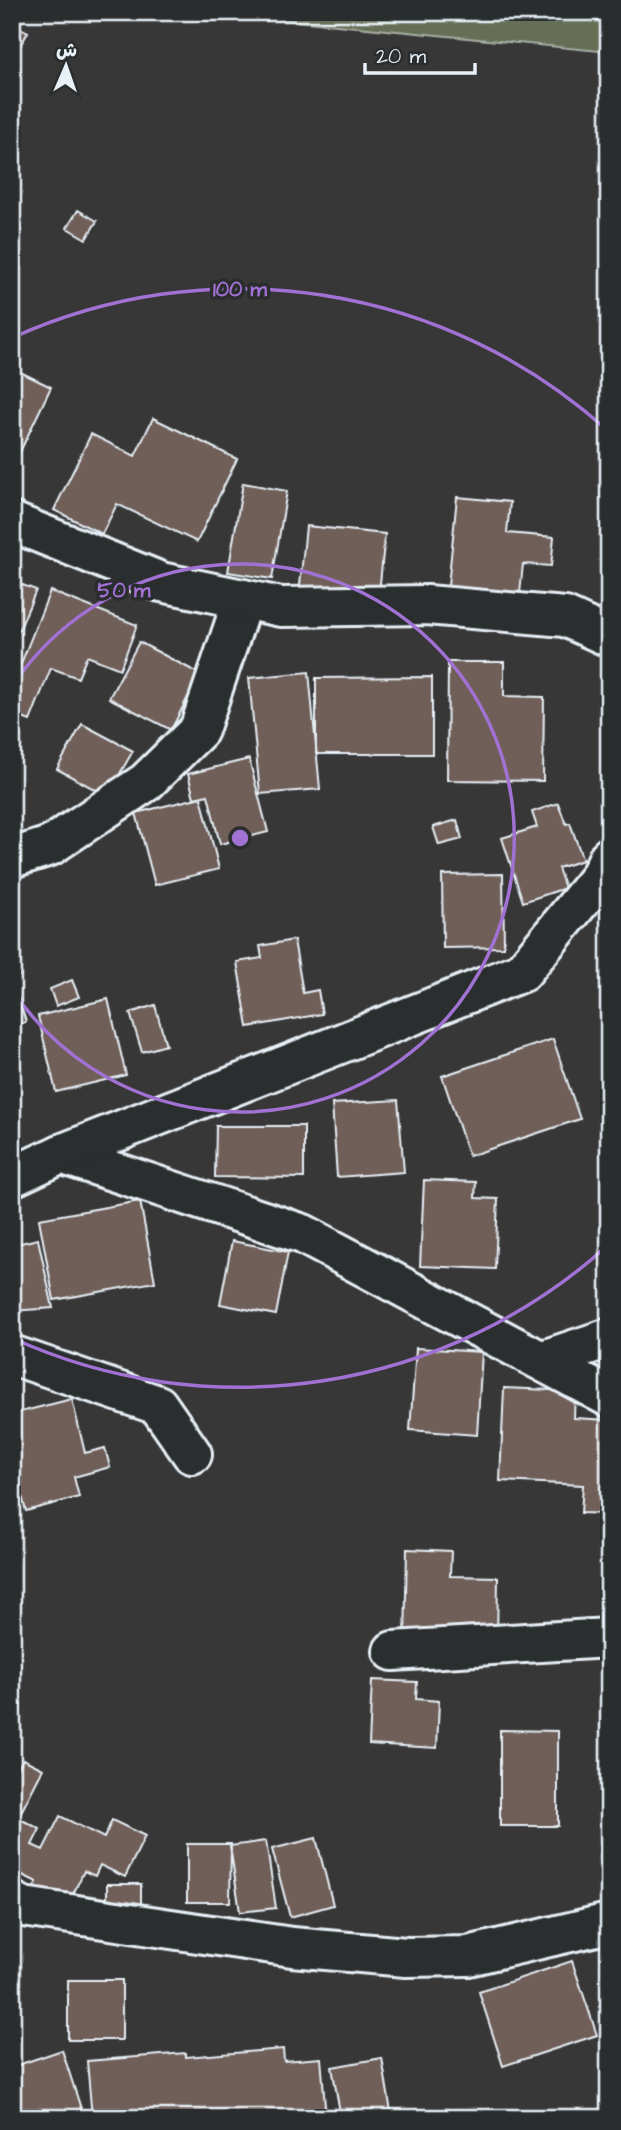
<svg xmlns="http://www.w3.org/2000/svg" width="621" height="2130" font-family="'Architects Daughter','Playpen Sans Arabic',sans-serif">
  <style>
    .green { fill: #666e54; stroke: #a7b0a6; stroke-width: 2 }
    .building { fill: #705e59; stroke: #e8f1f8; stroke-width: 2 }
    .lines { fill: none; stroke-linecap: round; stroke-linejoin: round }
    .street-casing { stroke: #e8f1f8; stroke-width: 44 }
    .secondary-casing { stroke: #e8f1f8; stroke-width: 44 }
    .street { stroke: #2a2d2e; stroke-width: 38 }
    .secondary { stroke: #2a2d2e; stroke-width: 38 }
    .ring { fill: none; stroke: #a171d3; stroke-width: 3.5 }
    .centre { fill: #a171d3; stroke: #2a2d2e; stroke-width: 3.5 }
    .ring-label { font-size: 21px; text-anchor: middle; font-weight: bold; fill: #a171d3; stroke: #2a2d2e; stroke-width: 7; stroke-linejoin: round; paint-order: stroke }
  </style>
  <rect width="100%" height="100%" fill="#383737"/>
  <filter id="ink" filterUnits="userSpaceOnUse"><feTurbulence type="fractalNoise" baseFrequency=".0143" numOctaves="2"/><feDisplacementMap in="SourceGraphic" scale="14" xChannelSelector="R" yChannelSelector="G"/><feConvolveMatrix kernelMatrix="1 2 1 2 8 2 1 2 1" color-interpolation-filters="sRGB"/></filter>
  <g filter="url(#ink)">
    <path class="green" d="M205,12h404v40z"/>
    <path class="building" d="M12,24l16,8 -16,30z
      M78,210l19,11 -11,18 -19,-11z
      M12,368l39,19 -34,71 -5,-3z
      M153,418l84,41 -40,83 -80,-38 -15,30 -48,-24 37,-76 44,22z
      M243,483l44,8 -15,88 -44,-7z
      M457,497l53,5 -3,31 47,4 -3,29 -28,-2 -4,39 -72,-7z
      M306,526l79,8 -7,69 -79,-8z
      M12,581l24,9 -24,57z
      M50,591l87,34 -17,44 -33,-13 -9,22 -27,-10 -21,53 -18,-7v-28z
      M139,642l61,32 -29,56 -62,-32z
      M448,662h56v34l40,1 -1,84 -96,-1z
      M309,672l11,117 -60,5 -11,-116z
      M432,677v77h-116v-76z
      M82,724l51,27 -26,45 -50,-27z
      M249,759l19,73 -48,12 -12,-49 -14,3 -6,-24z
      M201,797l18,72 -64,16 -19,-72z
      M558,803l8,21 4,-1 13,37 -25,8 7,20 -42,14 -21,-64 35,-11 -5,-15z
      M457,820l5,19 -23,6 -6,-18z
      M503,874l1,73 -61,1 -1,-73z
      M294,940l9,53 15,-3 4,24 -74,13 -11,-65 25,-4 -2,-12z
      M12,949l7,27 -7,2z
      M72,980l7,17 -23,9 -6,-17z
      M15,988l11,34 -14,4v-37z
      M108,999l18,76 -70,17 -18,-76z
      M155,1005l11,40 -24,7 -12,-39z
      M553,1039l27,80 -111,37 -27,-80z
      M398,1100l6,72 -67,5 -5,-73z
      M216,1126h88v52l-89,-1z
      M424,1180l52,2 -1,16 23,1 -3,70 -75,-3z
      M140,1201l15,81 -101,18 -15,-81z
      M38,1239l15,69 -41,3v-66z
      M232,1241l56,11 -12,63 -56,-11z
      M416,1348l66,4 -5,83 -67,-5z
      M504,1388l71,3 -1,27 35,2v94l-28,-1 2,-28 -83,-4z
      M72,1399l13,54 20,-5 5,19 -36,10 5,20 -53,14 -14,-52v-45z
      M407,1549l44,2 -1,25 48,1 -1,66 -92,-3z
      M372,1680l45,2 -1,17 23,2 -2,47 -68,-4z
      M500,1730l58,1v95h-58z
      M23,1759l20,10 -25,49 22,11 -8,16 11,5 17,-34 44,22 8,-18 33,16 -20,41 -25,-12 -5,11 -11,-5 -18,38 -34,-17 5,-10 -25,-12v-91z
      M316,1838l17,67 -43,12 -18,-68z
      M266,1841l10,67 -36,4 -10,-66z
      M187,1844h44l-1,58h-43z
      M107,1884h34v27l-34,1z
      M572,1961l25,74 -94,31 -24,-74z
      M68,1980h54v60h-54z
      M283,2049l1,12 37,-3 5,60h-57v-4l-47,4h-130l-5,-57 99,-8v4z
      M62,2050l22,68h-72v-51z
      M382,2058l10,60h-51l-9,-51z"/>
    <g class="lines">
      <defs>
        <path id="street" d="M12,858l38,-12 96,-64 53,-52 44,-131
          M61,1154l242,80 306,163
          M12,1355l146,50 34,49
          M543,1360l66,-22
          M393,1651l216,-13"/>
        <path id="secondary" d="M12,522l149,60 120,25 146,-2 138,12 44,20
          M12,1177l49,-23 461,-182 77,-94 10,-21
          M12,1901l11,6 269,40 114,10 62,-1 141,-33"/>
      </defs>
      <use href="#street" class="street-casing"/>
      <use href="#secondary" class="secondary-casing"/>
      <use href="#street" class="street"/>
      <use href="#secondary" class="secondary"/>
    </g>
  </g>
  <g class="ring">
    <path d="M13 685A274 274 0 1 1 13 991"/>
    <path d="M607 1246A549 549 0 0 1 12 1338M12 338A549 549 0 0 1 607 430"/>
  </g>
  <circle cx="240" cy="838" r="10" class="centre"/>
  <g class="ring-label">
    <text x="240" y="296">100 m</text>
    <text x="124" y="597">50 m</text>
  </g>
  <rect width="621" height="2130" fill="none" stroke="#2a2d2e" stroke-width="42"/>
  <rect x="21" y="21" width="579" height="2088" fill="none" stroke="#e8f1f8" stroke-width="2.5" filter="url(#ink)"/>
  <g transform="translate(66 66) rotate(2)" stroke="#2a2d2e" stroke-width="5" paint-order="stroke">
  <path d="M0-5L12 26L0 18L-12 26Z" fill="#e8f1f8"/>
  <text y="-10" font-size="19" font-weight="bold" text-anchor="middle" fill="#e8f1f8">ش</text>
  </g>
  <path d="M365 63v10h110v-10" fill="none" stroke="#e8f1f8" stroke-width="3.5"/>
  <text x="376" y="63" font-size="21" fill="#e8f1f8" stroke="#2a2d2e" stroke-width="5" paint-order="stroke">20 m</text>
</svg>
